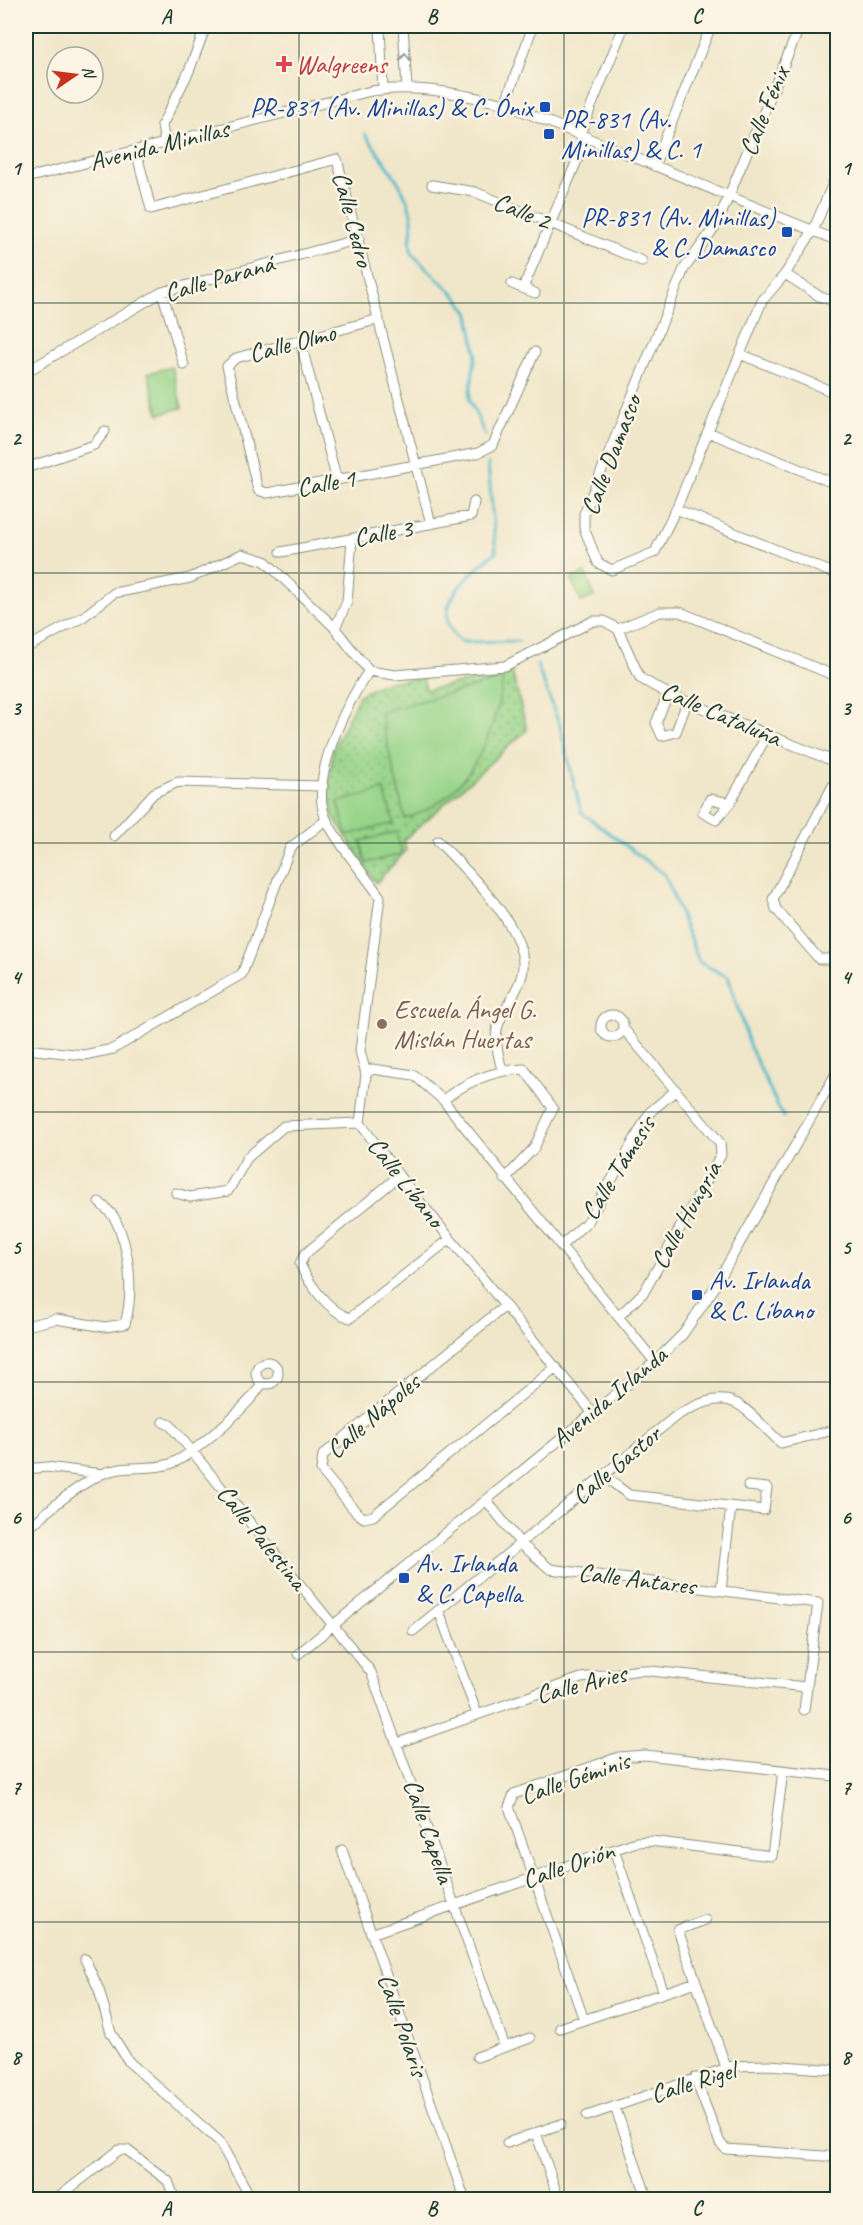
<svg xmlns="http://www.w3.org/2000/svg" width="863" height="2225" font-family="Caveat,sans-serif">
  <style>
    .park { fill: url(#park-dots); stroke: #5b885e; stroke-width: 1.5 }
    .garden { fill: #97d488; stroke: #5b885e; stroke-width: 1.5 }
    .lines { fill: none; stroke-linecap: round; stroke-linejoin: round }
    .stream { stroke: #4eb8cb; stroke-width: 3 }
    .minor-casing { stroke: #88927e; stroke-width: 11 }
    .minor { stroke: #fff; stroke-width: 9 }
    .oneway { stroke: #8f9e9a }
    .grid { fill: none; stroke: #1f3d34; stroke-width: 1.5; stroke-opacity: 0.55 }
    .health-dot { fill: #e0444e; stroke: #fcf5e5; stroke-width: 2 }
    .transit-dot { fill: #1a4fb4; stroke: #fcf5e5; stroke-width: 2 }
    .education-dot { fill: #8d6e63; stroke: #fcf5e5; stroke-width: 2 }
    .labels { text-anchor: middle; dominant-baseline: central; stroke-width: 5; stroke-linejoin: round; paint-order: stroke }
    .health-label { font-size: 26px; fill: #be3a42; stroke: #fcf5e5; text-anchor: start }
    .transit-label { font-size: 26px; fill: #164399; stroke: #fcf5e5; text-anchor: start }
    .street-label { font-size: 26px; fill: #1f3d34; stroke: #fcf5e5 }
    .education-label { font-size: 26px; fill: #785e54; stroke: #fcf5e5; text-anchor: start }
    .neatline { fill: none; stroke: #1f3d34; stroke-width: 2 }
    .grid-label { font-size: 20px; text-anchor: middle; font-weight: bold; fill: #1f3d34 }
  </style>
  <defs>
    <pattern id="park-dots" width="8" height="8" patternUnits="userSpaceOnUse" patternTransform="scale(1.5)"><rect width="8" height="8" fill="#97d488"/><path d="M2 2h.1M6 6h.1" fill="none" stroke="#7bad70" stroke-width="1.8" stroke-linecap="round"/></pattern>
  </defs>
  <rect width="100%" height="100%" fill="#fcf5e5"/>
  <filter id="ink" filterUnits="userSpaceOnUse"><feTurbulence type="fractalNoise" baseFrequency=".0167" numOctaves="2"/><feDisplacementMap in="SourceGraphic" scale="12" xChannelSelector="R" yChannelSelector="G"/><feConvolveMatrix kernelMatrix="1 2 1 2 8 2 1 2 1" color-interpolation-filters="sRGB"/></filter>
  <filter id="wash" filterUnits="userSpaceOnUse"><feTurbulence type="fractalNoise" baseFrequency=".008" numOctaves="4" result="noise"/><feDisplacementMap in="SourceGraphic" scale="24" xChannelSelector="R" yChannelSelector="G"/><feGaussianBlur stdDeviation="1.35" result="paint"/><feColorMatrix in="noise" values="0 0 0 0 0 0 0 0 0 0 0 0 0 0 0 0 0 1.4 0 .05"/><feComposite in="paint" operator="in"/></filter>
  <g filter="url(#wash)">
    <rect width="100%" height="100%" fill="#f0e6c9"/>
    <path class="park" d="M512,672l15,58 -123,110 2,11 -30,32 -43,-67 -5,-25 5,-43 27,-54 26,-12 37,-4 3,12z"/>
    <path class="garden" d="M172,367l10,41 -23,6 -11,-41z
      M585,573l10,23 -14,6 -10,-23z
      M503,679c-9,61 -36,120 -98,140l-25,-107z
      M384,790l10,33 -47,12 -9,-33z
      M396,832l6,22 -36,9 -5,-22z"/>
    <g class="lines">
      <path class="stream" d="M365,134c16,24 44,55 47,85 1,14 -5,23 1,36l45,43 11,16 7,39 -7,46 16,36
        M488,464l8,88c-25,20 -72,58 -35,90l58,-1
        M537,665l23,61 21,86 84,63 34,87 29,15 22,70 33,70
        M833,1133h5"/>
    </g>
  </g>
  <g filter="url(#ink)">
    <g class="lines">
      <defs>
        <path id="minor" d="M380,26l3,64
          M403,26l4,62
          M800,26l-83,198 -33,45 -100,245v14l14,35 14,7 43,-18 21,-43 86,-208 23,-27 28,-43 25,-60
          M505,104l28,-78
          M580,134l44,-108
          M165,144l-3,-19 27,-54 17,-45
          M136,151l15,58 186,-50 94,365
          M654,166l57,-140
          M26,178l345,-87c47,-7 89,3 134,13l333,137
          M432,185l43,7 167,69
          M785,274l34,22 19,8
          M512,284l23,9
          M523,288l64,-151
          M162,292l22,73
          M379,319l-143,39 -9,8 31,124 9,3 211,-40 15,-8 42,-93
          M300,340l37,141
          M740,354l98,40
          M26,372l136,-80 197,-53
          M708,432l130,53
          M26,468l68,-23 11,-14
          M676,509l162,66
          M281,552l190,-36 3,-14
          M335,628l12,-26 5,-63
          M618,629l22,49 28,16 170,69
          M618,629l42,-17h20l158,65
          M26,648l57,-31 31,-24 76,-15 52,-24 23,7 68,65 36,45
          M369,671l26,4 110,-9 88,-45h11l14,8
          M668,694l-12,29 6,13 14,-4 11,-30
          M838,776l-65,123 3,10 43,50h10l9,-8
          M730,803l-20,-4 -7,14 13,7 14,-17 37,-68
          M114,836l40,-43 24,-11 145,4
          M438,841c28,30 101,96 82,140 -18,43 -32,37 -18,89
          M601 1026a11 11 0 1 1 22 0a11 11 0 1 1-22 0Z
          M26,1049l58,6 29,-6 129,-75 48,-126 36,-28
          M366,1074l-6,-23 20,-154c-17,-25 -40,-50 -53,-76 -20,-39 19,-118 42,-150
          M443,1100c24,-19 49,-30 81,-31l29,39 -19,40 -29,31
          M399,1176l-94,78 -5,10c9,20 29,48 50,54l100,-79
          M176,1193l14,4 38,-6 19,-33 37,-32 76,-3
          M561,1246l28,-26 61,-108 26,-22
          M505,1306l-182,149 -2,15 35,42 8,6 9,-2 183,-149
          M618,1317l26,-25 77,-137 -1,-12 -97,-115
          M26,1326l30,-7 49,8 20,-3c9,-31 5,-76 -10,-105 -4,-7 -11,-12 -16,-17
          M256 1373a11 11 0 1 1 22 0a11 11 0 1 1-22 0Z
          M592,1412l-193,-236 -39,-53 6,-49 6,-5 42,6 29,25 212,262
          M163,1422l7,3 21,25 180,222 134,375
          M26,1469l21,-2 55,7
          M604,1476l25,19 135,15 3,-22 -19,-2
          M486,1500l35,44 29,25 268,34 -14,107
          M26,1531c22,-21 48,-44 76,-57 22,-10 46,-3 68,-10 22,-8 82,-61 92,-81
          M721,1590l10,-83
          M439,1611l38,103
          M413,1631l263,-215c57,-33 63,-12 105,27l57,-14
          M298,1654l357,-292 28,-28 30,-44 125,-220
          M398,1743l183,-65 60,-8 165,17
          M342,1850l123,350
          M614,1850l50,143
          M705,1920l-27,10 48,137
          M371,1934l265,-92 14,-1 122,15 11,-85
          M85,1959l14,31 12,43 18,29 90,79 33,59
          M584,2020l-75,-213 5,-13 105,-37 26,-2 190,21
          M560,2028l136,-46
          M477,2057l53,-19
          M695,2078l25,65 6,6 112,8
          M615,2107l33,93
          M587,2116l146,-50 36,-1 69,5
          M536,2133l23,67
          M507,2143l54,-19
          M55,2200l64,-50h8l41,31 7,19"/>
      </defs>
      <use href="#minor" class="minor-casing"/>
      <use href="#minor" class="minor"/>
    </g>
    <defs><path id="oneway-chevron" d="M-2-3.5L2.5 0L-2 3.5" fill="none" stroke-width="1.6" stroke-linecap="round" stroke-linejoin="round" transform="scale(1.5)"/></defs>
    <use class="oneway" href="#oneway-chevron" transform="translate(405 57) rotate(-93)"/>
  </g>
  <path class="grid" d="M299,26v2174M564,26v2174M26,303h812M26,573h812M26,843h812M26,1112h812M26,1382h812M26,1652h812M26,1922h812"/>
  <path class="health-dot" d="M281 55h6v6h6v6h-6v6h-6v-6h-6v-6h6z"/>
  <g class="transit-dot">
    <rect x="539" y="101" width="12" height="12" rx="3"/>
    <rect x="543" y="128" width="12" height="12" rx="3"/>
    <rect x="781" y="226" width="12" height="12" rx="3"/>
    <rect x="691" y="1289" width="12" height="12" rx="3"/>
    <rect x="398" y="1572" width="12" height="12" rx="3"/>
  </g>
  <circle class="education-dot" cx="382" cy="1024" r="6"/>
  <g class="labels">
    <g class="health-label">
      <text x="296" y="64">Walgreens</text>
    </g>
    <g class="transit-label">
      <text x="533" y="107" text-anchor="end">PR-831 (Av. Minillas) &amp; C. Ónix</text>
      <text x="561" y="119">PR-831 (Av.<tspan x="561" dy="30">Minillas) &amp; C. 1</tspan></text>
      <text x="775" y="217" text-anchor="end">PR-831 (Av. Minillas)<tspan x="775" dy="30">&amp; C. Damasco</tspan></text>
      <text x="709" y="1280">Av. Irlanda<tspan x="709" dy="30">&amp; C. Líbano</tspan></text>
      <text x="416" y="1563">Av. Irlanda<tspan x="416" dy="30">&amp; C. Capella</tspan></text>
    </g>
    <g class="street-label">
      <text transform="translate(764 111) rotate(-68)">Calle Fénix</text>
      <text transform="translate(159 145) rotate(-14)">Avenida Minillas</text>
      <text transform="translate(522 211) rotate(22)">Calle 2</text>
      <text transform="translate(353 219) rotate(75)">Calle Cedro</text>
      <text transform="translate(219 278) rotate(-16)">Calle Paraná</text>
      <text transform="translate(292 343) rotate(-15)">Calle Olmo</text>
      <text transform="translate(611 455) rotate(-69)">Calle Damasco</text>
      <text transform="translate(326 483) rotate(-10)">Calle 1</text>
      <text transform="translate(383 533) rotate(-10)">Calle 3</text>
      <text transform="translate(721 714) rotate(23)">Calle Cataluña</text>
      <text transform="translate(618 1168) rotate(-58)">Calle Támesis</text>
      <text transform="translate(406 1182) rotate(52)">Calle Líbano</text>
      <text transform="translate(686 1215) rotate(-61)">Calle Hungría</text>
      <text transform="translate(609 1397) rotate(-40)">Avenida Irlanda</text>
      <text transform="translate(373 1416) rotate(-41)">Calle Nápoles</text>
      <text transform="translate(616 1465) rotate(-40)">Calle Gastor</text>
      <text transform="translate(262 1537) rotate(51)">Calle Palestina</text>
      <text transform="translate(637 1579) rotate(7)">Calle Antares</text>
      <text transform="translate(581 1684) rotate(-14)">Calle Aries</text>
      <text transform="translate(575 1778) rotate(-19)">Calle Géminis</text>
      <text transform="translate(429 1831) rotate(71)">Calle Capella</text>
      <text transform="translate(568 1865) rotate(-19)">Calle Orión</text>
      <text transform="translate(403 2025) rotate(71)">Calle Polaris</text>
      <text transform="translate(693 2082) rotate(-17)">Calle Rigel</text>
    </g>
    <g class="education-label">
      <text x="394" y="1009">Escuela Ángel G.<tspan x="394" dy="30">Mislán Huertas</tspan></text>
    </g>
  </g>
  <rect width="863" height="2225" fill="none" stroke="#fcf5e5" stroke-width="66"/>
  <g transform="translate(75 75) rotate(76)"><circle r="28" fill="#fcf5e5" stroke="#a4ab9e" stroke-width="1.5"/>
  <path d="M0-4.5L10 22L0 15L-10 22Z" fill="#c8321e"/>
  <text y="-9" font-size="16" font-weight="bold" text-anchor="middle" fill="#1f3d34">N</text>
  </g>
  <rect x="33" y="33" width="797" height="2159" class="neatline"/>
  <g class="grid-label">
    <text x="166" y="23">A</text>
    <text x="432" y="23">B</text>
    <text x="697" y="23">C</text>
    <text x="16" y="175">1</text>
    <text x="846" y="175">1</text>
    <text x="16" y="445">2</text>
    <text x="846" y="445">2</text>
    <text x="16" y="715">3</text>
    <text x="846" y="715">3</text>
    <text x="16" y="984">4</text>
    <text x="846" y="984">4</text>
    <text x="16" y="1254">5</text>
    <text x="846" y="1254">5</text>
    <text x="16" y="1524">6</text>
    <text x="846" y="1524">6</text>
    <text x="16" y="1794">7</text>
    <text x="846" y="1794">7</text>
    <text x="16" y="2064">8</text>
    <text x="846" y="2064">8</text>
    <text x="166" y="2215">A</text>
    <text x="432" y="2215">B</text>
    <text x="697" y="2215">C</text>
  </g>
</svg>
